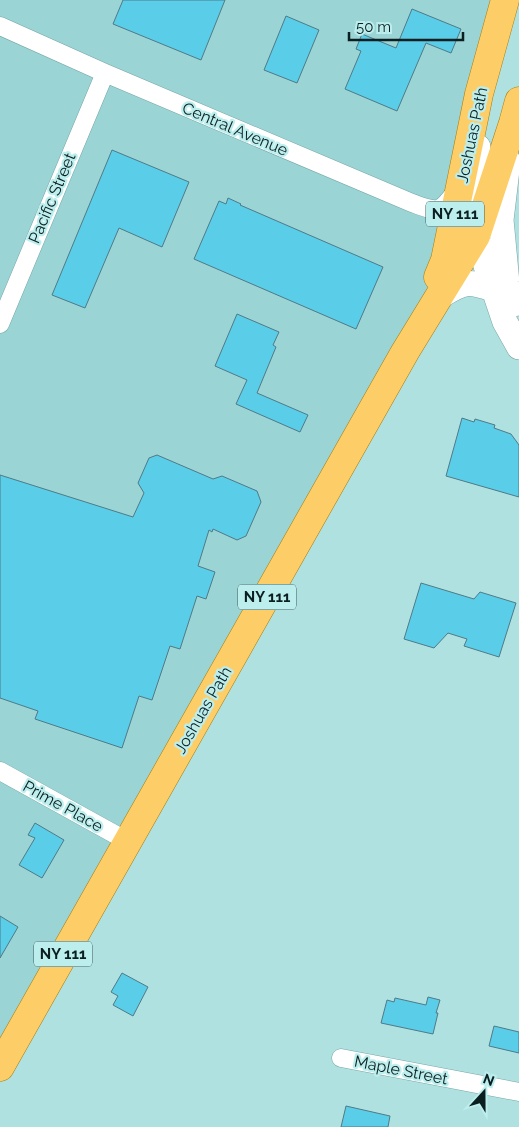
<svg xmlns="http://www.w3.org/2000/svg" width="519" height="1127" font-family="Raleway,sans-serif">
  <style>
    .built { fill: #9ad4d5 }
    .building { fill: #5acde9; stroke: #507a86 }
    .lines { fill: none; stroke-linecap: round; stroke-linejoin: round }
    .street-casing { stroke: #77a6a6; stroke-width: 19 }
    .secondary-casing { stroke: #77a6a6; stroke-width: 26 }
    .primary-casing { stroke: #a87c0c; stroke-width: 29 }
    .street { stroke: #fff; stroke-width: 18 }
    .secondary { stroke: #fff; stroke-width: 25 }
    .primary { stroke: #fdce67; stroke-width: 28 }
    .labels { text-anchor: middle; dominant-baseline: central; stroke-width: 4.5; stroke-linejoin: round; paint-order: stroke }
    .shield { fill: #bdeeee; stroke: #415d5e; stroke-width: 1 }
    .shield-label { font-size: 15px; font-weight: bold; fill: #0c1f20 }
    .street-label { font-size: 16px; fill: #0c1f20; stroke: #bdeeee }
  </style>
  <rect width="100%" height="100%" fill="#b0e1e1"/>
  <path class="built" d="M0,0h492l-49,258 -42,92 -401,711z"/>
  <path class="building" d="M123,0h102l-24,60 -88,-36z
    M412,9l49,20 -10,24 -25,-10 -29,68 -52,-22 16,-38 -5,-2 6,-15 34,14z
    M286,16l33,14 -22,53 -33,-13z
    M112,150l77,32 -27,65 -43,-19 -34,80 -33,-13z
    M228,198l13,6 -1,1 143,62 -27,62 -162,-70 25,-58 7,3z
    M237,314l42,18 -6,13 3,2 -19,46 51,22 -8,17 -64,-28 11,-24 -32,-14z
    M462,418l12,4 1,-3 20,6 -1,3 17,6 8,11v52l-73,-21z
    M157,455l56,24 9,-3 35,15 4,11 -15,34 -9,4 -24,-11 -1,3 -3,-2 -11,36 17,6 -9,27 -9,-3 -17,53 -10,-3 -18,54 -13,-4 -17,52 -87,-29 3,-8 -38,-13v-223l133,42 11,-24 -6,-10 11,-25z
    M421,583l53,16 6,-7 36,11 -17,54 -35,-11 3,-7 -19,-6 -14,15 -30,-9z
    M35,823l29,17 -22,38 -23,-13 16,-27 -7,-3z
    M0,916l18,11 -18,31z
    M122,973l26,14 -15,29 -20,-11 5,-9 -7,-4z
    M428,997l12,3 -4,13h2l-5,21 -52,-11 6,-23 7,2 1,-4 31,7z
    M494,1026l25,6v21l-30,-7z
    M346,1106l44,10 -2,11h-47z"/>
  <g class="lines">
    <defs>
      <path id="street" d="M0,26l105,47 307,130c26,9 27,11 44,-12
        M0,324l105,-251
        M0,771l127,70
        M341,1058l178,34"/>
      <path id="secondary" d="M478,147l-3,17 1,72 29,86 14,25
        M508,161l-7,59 6,63 7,21
        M440,296c24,-14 25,-16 53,-7"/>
      <path id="primary" d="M438,277l7,-17 34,-166 26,-94
        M0,1067l405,-715 71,-116 37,-113 6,-22"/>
    </defs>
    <use href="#street" class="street-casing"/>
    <use href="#secondary" class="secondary-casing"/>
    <use href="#primary" class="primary-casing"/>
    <use href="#street" class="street"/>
    <use href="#secondary" class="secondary"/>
    <use href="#primary" class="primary"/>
  </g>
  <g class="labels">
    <g class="shield">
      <rect x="426" y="201.5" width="58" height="25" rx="4"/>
      <rect x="238" y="584.5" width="58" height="25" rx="4"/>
      <rect x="34" y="941.5" width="58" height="25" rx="4"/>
    </g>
    <g class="shield-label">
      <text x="455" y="214">NY 111</text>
      <text x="267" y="597">NY 111</text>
      <text x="63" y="954">NY 111</text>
    </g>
    <g class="street-label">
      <text transform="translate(235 129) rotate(23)">Central Avenue</text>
      <text transform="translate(472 135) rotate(-78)">Joshuas Path</text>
      <text transform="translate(52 198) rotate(-67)">Pacific Street</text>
      <text transform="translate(203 710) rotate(-60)">Joshuas Path</text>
      <text transform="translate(63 806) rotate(29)">Prime Place</text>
      <text transform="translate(401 1070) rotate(11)">Maple Street</text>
    </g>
  </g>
  <g transform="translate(484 1092) rotate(21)" stroke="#bdeeee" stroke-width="4" paint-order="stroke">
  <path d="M0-4L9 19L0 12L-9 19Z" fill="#0c1f20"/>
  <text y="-8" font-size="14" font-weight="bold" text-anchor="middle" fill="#0c1f20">N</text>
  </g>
  <path d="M349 32v8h114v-8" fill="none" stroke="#0c1f20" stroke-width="2.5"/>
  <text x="356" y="32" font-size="15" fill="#0c1f20" stroke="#bdeeee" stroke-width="4" paint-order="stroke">50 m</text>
</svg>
